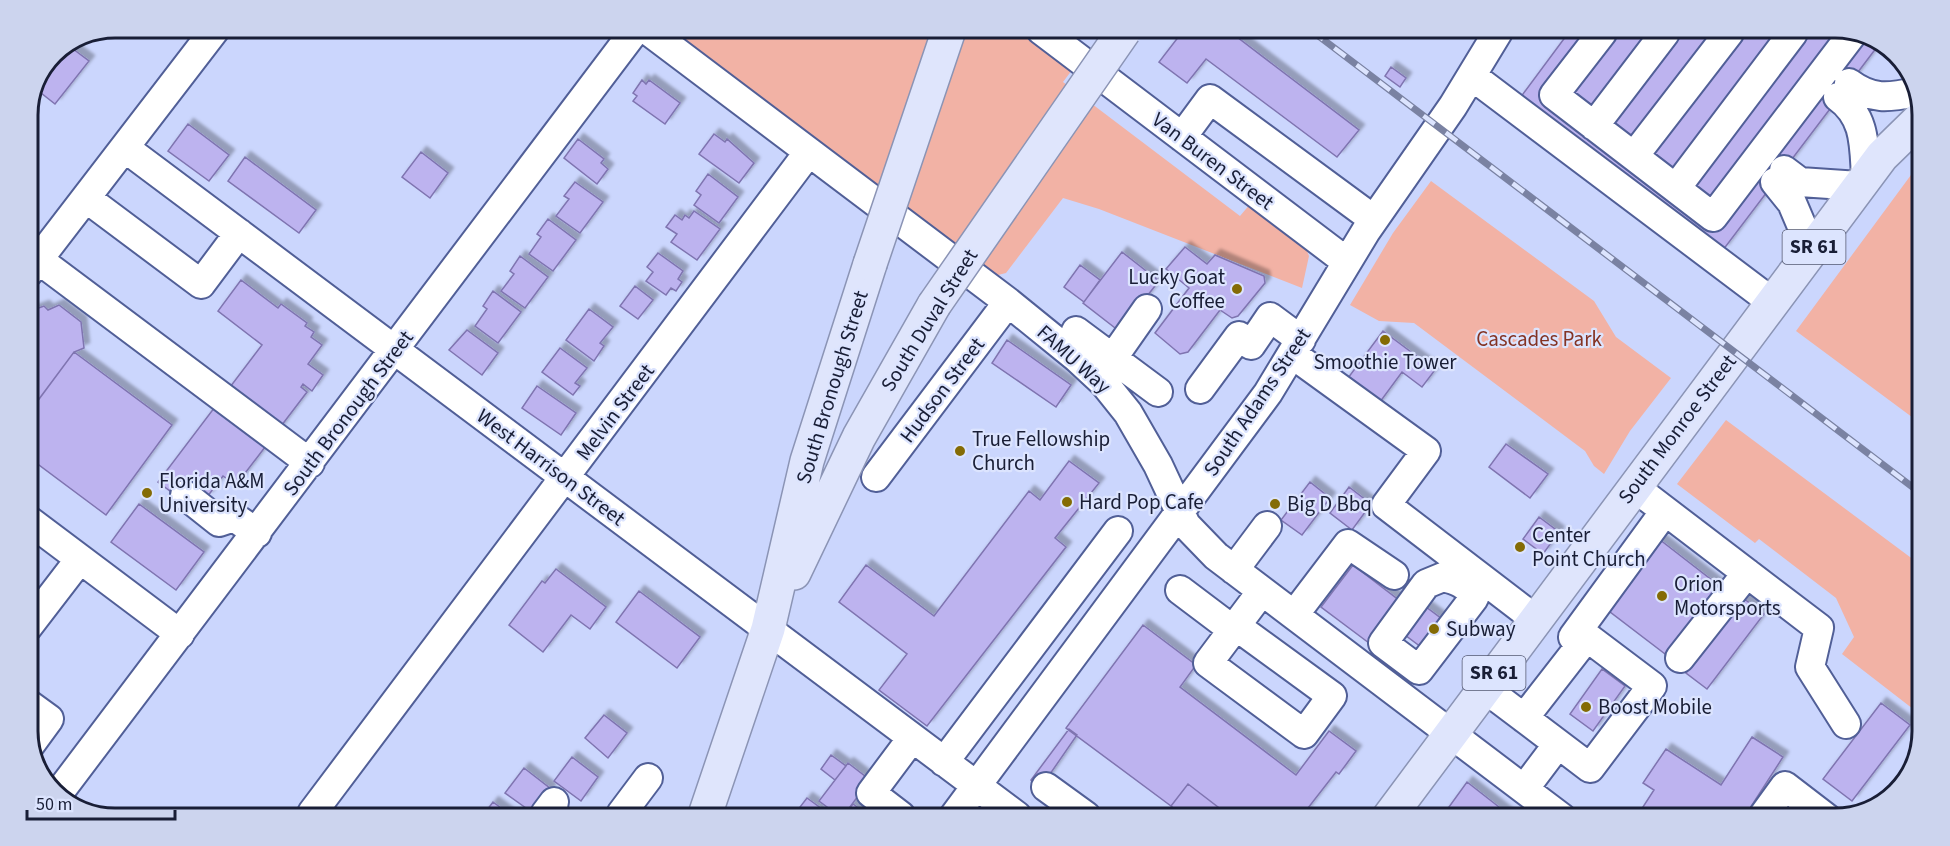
<svg xmlns="http://www.w3.org/2000/svg" width="1950" height="846" font-family="'Source Sans 3',sans-serif">
  <style>
    .green { fill: #f2b2a5 }
    .building { fill: #bdb3ef; stroke: #7f74b0; stroke-width: 1.5; filter: url(#shadow) }
    .lines { fill: none; stroke-linecap: round; stroke-linejoin: round }
    .minor-casing { stroke: #515f97; stroke-width: 32 }
    .major-casing { stroke: #8b94b5; stroke-width: 36 }
    .minor { stroke: #fff; stroke-width: 28 }
    .major { stroke: #dfe5fc; stroke-width: 33 }
    .rail-casing { stroke: #7a82a2; stroke-width: 7 }
    .rail { stroke: #dce4fe; stroke-width: 4.5; stroke-dasharray: 14; stroke-linecap: butt }
    .major-bridge-casing { stroke: #8b94b5; stroke-width: 36; stroke-linecap: butt }
    .major-bridge { stroke: #dfe5fc; stroke-width: 33 }
    .poi-dot { fill: #846b05; stroke: #dce4fe; stroke-width: 2 }
    .labels { text-anchor: middle; dominant-baseline: central; stroke-width: 4.5; stroke-linejoin: round; paint-order: stroke }
    .shield { fill: #dce4fe; stroke: #545972; stroke-width: 1.5 }
    .shield-label { font-size: 20px; font-weight: bold; fill: #191e36 }
    .street-label { font-size: 21px; fill: #191e36; stroke: #dce4fe }
    .poi-label { font-size: 21px; fill: #191e36; stroke: #dce4fe; text-anchor: start }
    .park-label { font-size: 21px; fill: #843324; stroke: #dce4fe }
    .rim { fill: none; stroke: #191e36; stroke-width: 3 }
  </style>
  <defs>
    <filter id="shadow"><feDropShadow dx="5.5" dy="-5.5" stdDeviation="1.5" flood-color="#0004"/></filter>
  </defs>
  <rect width="100%" height="100%" fill="#cbd6fd"/>
  <path class="green" d="M687,29l377,2 24,18 -25,33 177,134 11,-13 54,43 4,10 -7,32 -203,-79 -36,-11 -57,75 -8,2 -313,-234z
    M1922,160l-2,263 -124,-92z
    M1431,181l163,120 22,36 55,41 -41,53 -26,43 -10,-8 -9,-15 -171,-128 -35,-2 -29,-16 43,-72z
    M1726,420l192,143 -1,149 -75,-58 12,-17 -18,-39 -77,-59 -4,4 -78,-59z"/>
  <path class="building" d="M1183,31h46l130,99 -22,27 -131,-98 -19,24 -28,-21z
    M1569,32l300,2 11,9 -157,207 -203,-152z
    M69,46l20,15 -34,43 -19,-15 13,-27 8,-11z
    M1391,67l15,11 -6,9 -15,-11z
    M642,80l4,4 3,-4 31,23 -15,21 -32,-23 4,-5 -4,-3z
    M188,124l41,31 -20,26 -41,-30z
    M714,134l11,8 2,-3 27,24 -15,20 -40,-29z
    M578,139l26,20 -3,4 7,6 -11,15 -33,-26z
    M421,152l27,21 -18,25 -28,-21z
    M245,157l71,53 -17,23 -71,-52z
    M708,174l30,23 -19,26 -25,-18 7,-10 -5,-4z
    M575,182l28,20 -23,31 -24,-17 13,-17 -5,-3z
    M694,211l26,18 -23,31 -26,-18 6,-8 -11,-7 9,-12 7,5 3,-5 4,3z
    M548,219l28,21 -23,31 -24,-17 12,-17 -4,-3z
    M1185,247l22,17 8,-9 49,21 1,7 -27,33 -6,2 -12,-8 -32,42 -8,2 -25,-21 34,-45 -23,-19z
    M1122,252l37,29 -40,50 -36,-28z
    M658,253l25,18 -5,8 4,3 -6,9 -5,-3 -5,7 -20,-14 7,-9 -6,-5z
    M520,256l28,21 -23,31 -24,-17 13,-17 -4,-3z
    M1080,265l20,15 -16,22 -20,-15z
    M241,280l37,28 3,-4 26,19 -2,3 9,6 -3,5 11,8 -14,19 15,11 -11,16 -9,-7 -2,3 6,5 -71,93 -13,-9 -16,21 -12,-13 -13,16 -24,-18 104,-137 -44,-34z
    M635,286l18,14 -15,19 -18,-13z
    M493,291l28,21 -23,31 -23,-17 12,-17 -4,-3z
    M59,305l22,17 3,26 -10,4 -40,54 -7,-5v-83l6,-8 11,-4 4,4z
    M589,309l24,18 -13,16 4,3 -10,15 -28,-21z
    M467,330l31,23 -16,22 -33,-25z
    M1383,331l52,39 -13,17 -20,-15 -25,34 -32,-24z
    M1007,340l64,45 -15,22 -64,-44z
    M560,348l27,20 -12,15 5,3 -7,9 -31,-23z
    M74,352l98,73 -66,90 -79,-59v-41z
    M537,386l39,27 -15,22 -39,-27z
    M1506,444l42,30 -18,24 -41,-31z
    M1069,461l30,22 -44,55 11,9 -139,179 -48,-36 28,-36 -68,-52 27,-37 68,51 95,-125 11,9z
    M1310,482l20,16 -28,37 -21,-15z
    M1349,487l22,17 -19,26 -22,-17z
    M139,504l65,48 -28,38 -65,-48z
    M1539,517l20,15 -16,22 -20,-15z
    M1655,536l67,52 -53,69 -68,-52z
    M1353,565l47,36 -31,42 -48,-36z
    M556,569l50,38 -16,22 -19,-14 -28,37 -34,-27 33,-44 3,2z
    M639,591l61,46 -23,31 -61,-46z
    M1743,598l21,16 -57,75 -21,-16z
    M1418,601l24,18 -21,28 -24,-18z
    M1143,625l53,40 -16,22 116,88 33,-44 27,20 -17,23 -3,-2 -35,45h-70l-43,-33 -17,22 -105,-78z
    M1602,669l23,17 -32,45 -23,-17z
    M1881,703l29,22 -58,76 -29,-22z
    M604,715l23,18 -19,25 -23,-20z
    M1069,729l8,6 -36,52 -10,-7z
    M1752,737l31,20 -40,62 -88,-1 -14,-8 13,-20 -11,-7 23,-34 55,36z
    M831,755l15,11 -11,14 -14,-11z
    M572,757l26,20 -17,24 -27,-20z
    M848,763l22,17 -26,35h-6l-19,-14z
    M524,768l27,21 -18,24 -28,-20z
    M1467,782l46,36h-72z
    M1188,784l43,33h-46l-14,-11z
    M807,798l15,11 -5,6h-5l-12,-8z
    M493,802l16,12h-25z
    M853,804l15,11h-24z"/>
  <g class="lines">
    <defs>
      <path id="minor" d="M646,29l362,273 69,56 27,25 24,30 30,52 28,60 30,31 346,262
        M1041,30l306,232
        M1602,33l-48,62 159,122 140,-184
        M1472,76l300,226
        M1849,83c23,17 39,15 66,9
        M1838,97c28,20 26,49 28,80
        M1594,126l71,-93
        M1182,137l28,-38 163,120
        M125,148l892,668
        M1634,156l95,-123
        M1784,170l16,12 59,4
        M1775,182l17,21 20,47
        M1676,188l117,-155
        M86,198l115,86 38,-51
        M39,260l271,203
        M28,273l189,-246
        M1076,331l82,61
        M1292,354l134,97 -40,54 149,114
        M1112,359l35,-50
        M1200,389l39,-53 12,9 19,-28 31,23
        M876,477l132,-175
        M1634,487l185,141 -9,39 36,57
        M185,495l34,27 15,-5 23,16
        M27,519l153,115
        M1234,570l33,-44
        M1443,577c13,3 25,7 31,21l-55,72 -36,-27 43,-59z
        M1180,590l53,40
        M1294,615l54,-71 46,31
        M1236,626l96,70 -28,38 -96,-71 54,-72
        M27,628l53,-69
        M1573,637l92,-126
        M1680,658l67,-85
        M1483,687l107,81 62,-82 -65,-49 -63,81
        M27,703l22,16 -19,26
        M944,762l174,-231
        M1046,787l40,29
        M1524,789l34,-45
        M58,794l578,-765
        M312,813l496,-660
        M545,814l9,-12
        M621,814l27,-36
        M901,816l-30,-23 41,-55
        M954,816l314,-423 98,-162 87,-125 45,-74
        M1761,819l24,-33 43,33"/>
      <path id="major" d="M794,573l65,-136 75,-132
        M705,815l63,-186 39,-168 63,-197
        M1389,817l493,-661 41,-40"/>
    </defs>
    <use href="#minor" class="minor-casing"/>
    <use href="#major" class="major-casing"/>
    <use href="#minor" class="minor"/>
    <use href="#major" class="major"/>
    <defs>
      <path id="rail" d="M1312,31l607,461"/>
    </defs>
    <use href="#rail" class="rail-casing"/>
    <use href="#rail" class="rail"/>
    <defs>
      <path id="major-bridge" d="M870,264l79,-234
        M934,305l190,-274"/>
    </defs>
    <use href="#major-bridge" class="major-bridge-casing"/>
    <use href="#major-bridge" class="major-bridge"/>
  </g>
  <g class="poi-dot">
    <circle cx="1237" cy="289" r="6"/>
    <circle cx="1385" cy="340" r="6"/>
    <circle cx="960" cy="451" r="6"/>
    <circle cx="147" cy="493" r="6"/>
    <circle cx="1067" cy="502" r="6"/>
    <circle cx="1275" cy="504" r="6"/>
    <circle cx="1520" cy="547" r="6"/>
    <circle cx="1662" cy="596" r="6"/>
    <circle cx="1434" cy="629" r="6"/>
    <circle cx="1586" cy="707" r="6"/>
  </g>
  <g class="labels">
    <g class="shield">
      <rect x="1782.5" y="230" width="63" height="34" rx="4.5"/>
      <rect x="1462.5" y="656" width="63" height="34" rx="4.5"/>
    </g>
    <g class="shield-label">
      <text x="1814" y="247">SR 61</text>
      <text x="1494" y="673">SR 61</text>
    </g>
    <g class="street-label">
      <text transform="translate(1213 161) rotate(37)">Van Buren Street</text>
      <text transform="translate(929 320) rotate(-58)">South Duval Street</text>
      <text transform="translate(1074 359) rotate(42)">FAMU Way</text>
      <text transform="translate(832 387) rotate(-73)">South Bronough Street</text>
      <text transform="translate(942 390) rotate(-53)">Hudson Street</text>
      <text transform="translate(1257 402) rotate(-56)">South Adams Street</text>
      <text transform="translate(615 412) rotate(-53)">Melvin Street</text>
      <text transform="translate(348 413) rotate(-53)">South Bronough Street</text>
      <text transform="translate(1677 429) rotate(-53)">South Monroe Street</text>
      <text transform="translate(551 467) rotate(37)">West Harrison Street</text>
    </g>
    <g class="poi-label">
      <text x="1225" y="277" text-anchor="end">Lucky Goat<tspan x="1225" dy="24">Coffee</tspan></text>
      <text x="1385" y="362" text-anchor="middle">Smoothie Tower</text>
      <text x="972" y="439">True Fellowship<tspan x="972" dy="24">Church</tspan></text>
      <text x="159" y="481">Florida A&amp;M<tspan x="159" dy="24">University</tspan></text>
      <text x="1079" y="502">Hard Pop Cafe</text>
      <text x="1287" y="504">Big D Bbq</text>
      <text x="1532" y="535">Center<tspan x="1532" dy="24">Point Church</tspan></text>
      <text x="1674" y="584">Orion<tspan x="1674" dy="24">Motorsports</tspan></text>
      <text x="1446" y="629">Subway</text>
      <text x="1598" y="707">Boost Mobile</text>
    </g>
    <g class="park-label">
      <text x="1539" y="339">Cascades Park</text>
    </g>
  </g>
  <path d="M0 0H1950V846H0ZM115 38H1835A77 77 0 0 1 1912 115V731A77 77 0 0 1 1835 808H115A77 77 0 0 1 38 731V115A77 77 0 0 1 115 38Z" fill="#ccd4ee" fill-rule="evenodd"/>
  <path class="rim" d="M115 38H1835A77 77 0 0 1 1912 115V731A77 77 0 0 1 1835 808H115A77 77 0 0 1 38 731V115A77 77 0 0 1 115 38Z"/>
  <path d="M27 810v9h148v-9" fill="none" stroke="#191e36" stroke-width="3"/>
  <text x="36" y="810" font-size="18" fill="#191e36" stroke="#dce4fe" stroke-width="4.5" paint-order="stroke">50 m</text>
</svg>
